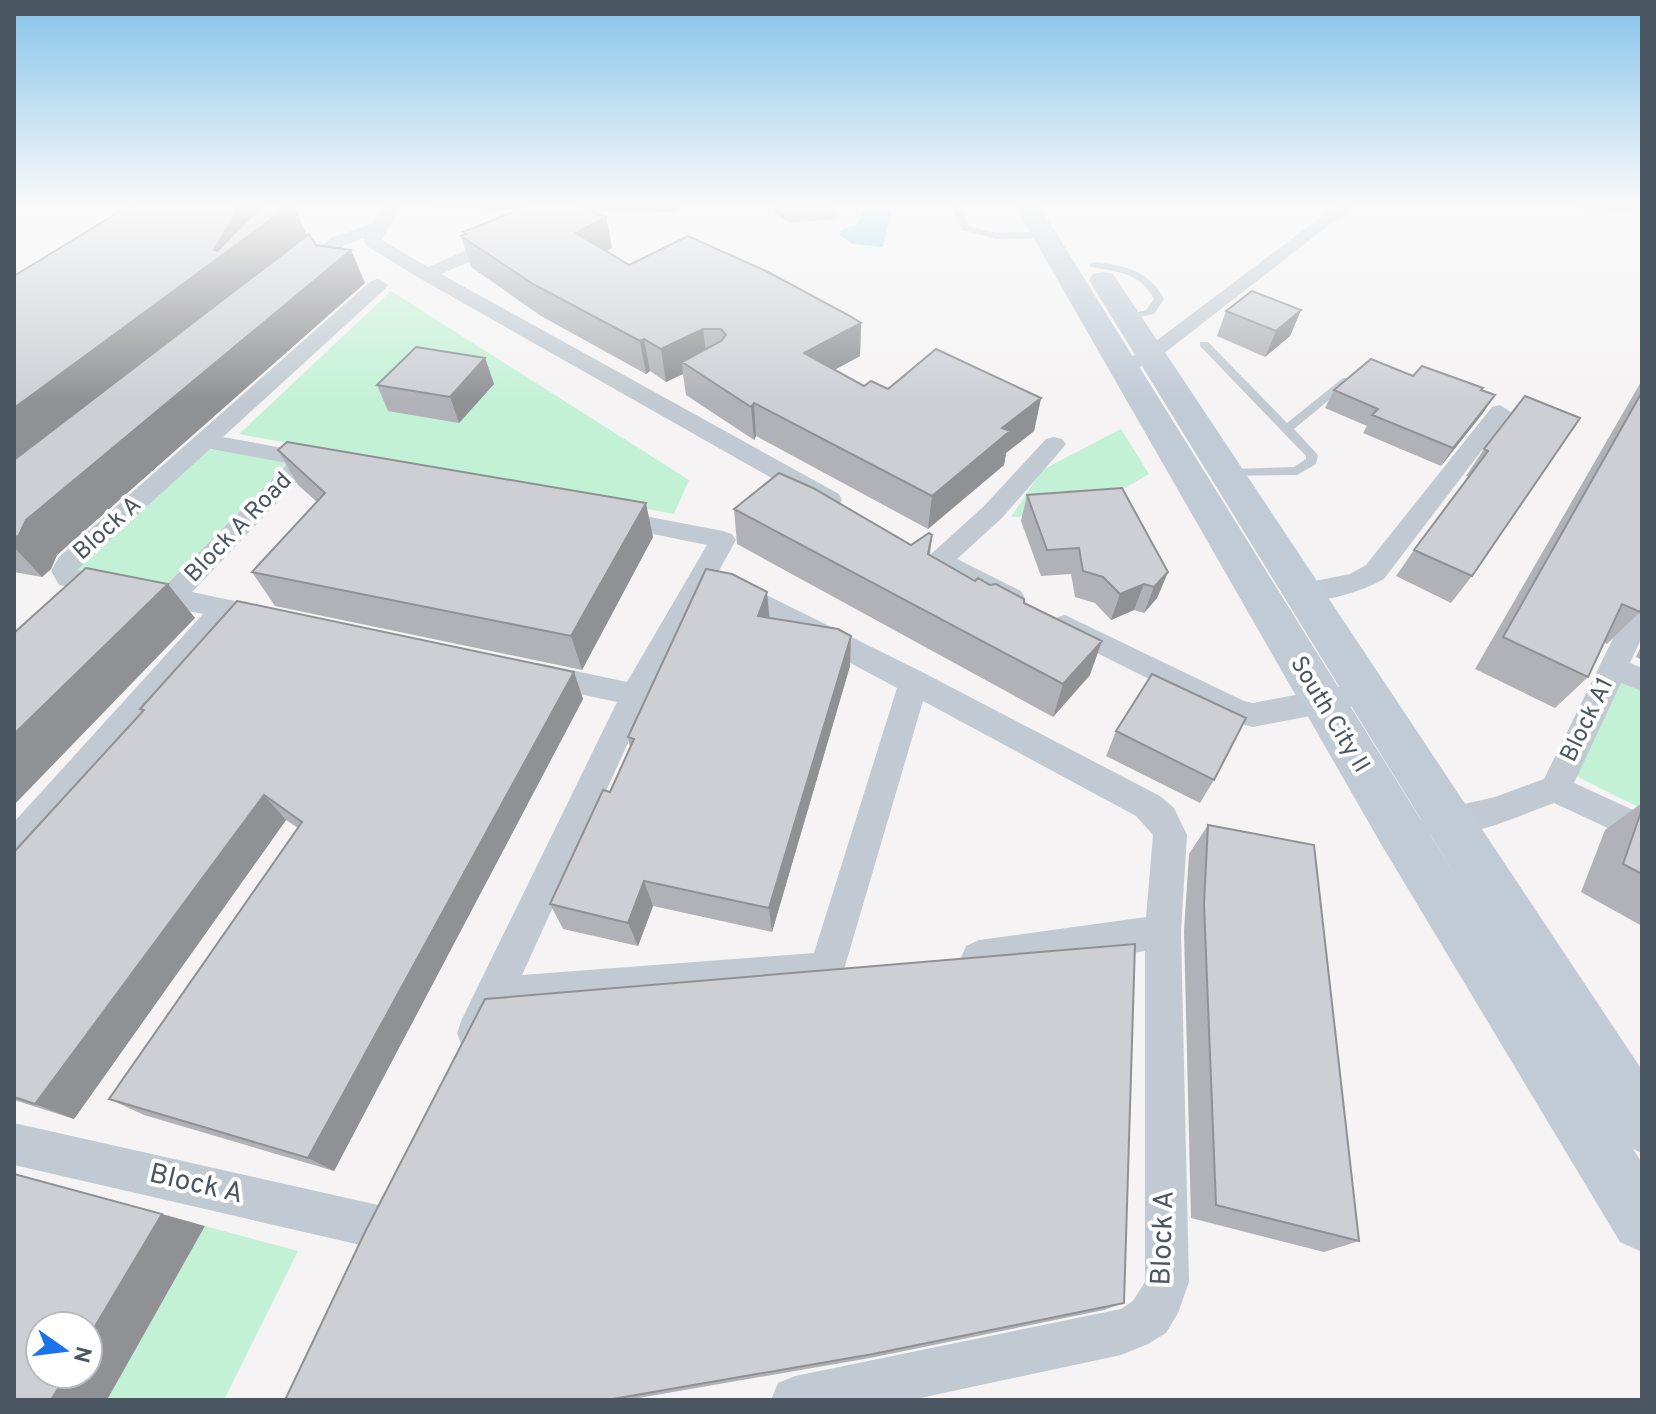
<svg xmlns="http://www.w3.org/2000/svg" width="1656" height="1414" font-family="Overpass,sans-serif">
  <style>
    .green { fill: #c3f1d5 }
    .water { fill: #90daee }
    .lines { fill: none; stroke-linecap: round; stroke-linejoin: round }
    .service { fill: #c1cad2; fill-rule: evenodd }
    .minor { fill: #c1cad2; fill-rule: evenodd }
    .secondary { fill: #c1cbd6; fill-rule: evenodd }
    .wall { fill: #b0b2b7 }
    .shaded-wall { fill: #909195 }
    .building { fill: #cdcfd5; stroke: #909195; stroke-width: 2 }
    .labels { text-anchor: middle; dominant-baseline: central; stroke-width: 8; stroke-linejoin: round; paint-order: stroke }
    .street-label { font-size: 24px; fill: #4a5661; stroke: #fff }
    .near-street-label { font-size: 28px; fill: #4a5661; stroke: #fff }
  </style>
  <rect width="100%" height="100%" fill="#f5f3f3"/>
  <path class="green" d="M391,291l298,189 -15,34 -435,-80z
    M1121,429l28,45 -69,40 -69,3 31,-47z
    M209,449l79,13 -126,127 -88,-17z
    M1619,676l23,10v123l-68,-34z
    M205,1226l93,25 -74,149h-117z"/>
  <path class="water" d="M865,210l26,2 -8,35 -31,-3 -12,-9 1,-5 16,-6z"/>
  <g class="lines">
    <path class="service" d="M951,204h8l10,22 27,7 48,-1 5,3 -5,3 -48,1 -34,-9z
      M1094,262c30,3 55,8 70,37l-10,15 -30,6v-4l22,-6 8,-11c-14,-27 -37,-27 -63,-32l-2,-2z
      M1200,342h8l79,81 56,-45h8v4l-57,47 24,26 -2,9 -19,11 -73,1 -1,-3 6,-4 65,-2 12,-8v-3l-106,-110z"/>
    <path class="minor" d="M385,204h16l-19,36 46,27 71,-31h12l3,4 -3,4 -70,30 398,220 3,6 -3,6h-18l-402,-228 -52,-32 -4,-8 -20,8 -35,29h-14l-2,-4 2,-4 37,-29 40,-14z
      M1338,204h18l-198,154 -29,14h-14l-4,-4 33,-18z
      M1569,204h73v9l-65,-4z
      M378,279l10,6 -3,4 -162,148 104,19 4,5 -4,5 -16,1 -119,125 86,18 4,7 -4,7 -10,3 -38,-8 -204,237 -12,5v-39l189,-208 -144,-29 -8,-14 8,-14 312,-276zM210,449l78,14 -124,124 -87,-17z
      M1500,405l11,7 -127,167c-21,12 -66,27 -90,20l-4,-7 4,-7 56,-11 16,-9 126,-158z
      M1054,437l8,2 4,5 -4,5 -60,69 -45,41 64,32 4,7 -4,7 -10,3 -10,-3 -71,-38 -4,-6 4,-6 54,-49 62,-67z
      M613,510l110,21 9,3 4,6 -87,157 -127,278 292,-22 83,-265 -175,-94 -3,-7 3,-7 10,-2 192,95 236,123 14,12 13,27 -6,96 8,351 -11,31 -12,20 -18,11 -27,11 -210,45h-140l7,-17 17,-7 326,-67 12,-8 12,-19v-331l-166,25 -13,-6 -5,-12 5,-12 13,-6 167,-23 7,-82 -17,-19 -213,-115 -83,282 -13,5 -322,25 -15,34 -14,5 -14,-5 -5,-14 5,-14 155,-317 -79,-17 -10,-3 -5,-8 5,-8 10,-3 89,19 80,-137 -103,-21 -4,-6 4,-6z
      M1642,598v39l-12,26 12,5v23l-21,-8 -47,100 68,31v30l-88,-41c-33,12 -97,42 -130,30l-5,-10 5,-10 71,-16 49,-18 84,-171 4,-7z
      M1065,615l179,86 9,2 89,-17 11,4 4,8 -4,8 -11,4 -89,17 -16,-4 -182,-91 -4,-7 4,-7z
      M14,1123l364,82 15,7 7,15 -7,15 -15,7 -364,-84z"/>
    <path class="secondary" d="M1014,204h24l424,682 -373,-606 4,-6 10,-2 10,2 529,796v83l-9,-4 9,14v89l-22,-10 -239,-398z"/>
  </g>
  <path class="wall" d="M132,204h161l14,32 9,9 49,38 -308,272 -6,14 -9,8 -28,-5v-296z
    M408,204h270l-1,8 -85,-1 14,6 6,31 -6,3 23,14 232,58 -1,33 -26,14 30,16 24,3 153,9 -7,33 -28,22 -2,12 -76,64 -172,-93 -2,4 -68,-45 -3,-21 -17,8 -16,-11 -4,3 -105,-58 -70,-49 -10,-31 3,-2 -1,-2 55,-22 -80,-2 -30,-3z
    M775,204h113h-51l-1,15 -47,4 -14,-10z
    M1301,310l-11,26 -25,21 -48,-21 9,-25z
    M485,358l9,26 -35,39 -71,-12 -11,-26z
    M1413,376l68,14 2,23 -42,53 -78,-33 4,-7 -42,-18 9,-18z
    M1642,380v227l-2,5 -33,32 -3,-2 -16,35 -33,31 -80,-39z
    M1525,396l-53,180 -21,27 -55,-27 18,-26 55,-73 -3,-1 18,-27z
    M278,450l375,87 -71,133 -307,-64 -23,-34 65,-70 -19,-17z
    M1027,495l141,77 -11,26 -13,15 -10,-3 -23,10 -16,-17 -20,-6 -4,-23 -30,2 -20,-55z
    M734,509l177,36 21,-10 -2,20 45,26 49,22 66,72 -37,42 -316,-173z
    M769,617l81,49 -78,266 -119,-26 -15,40 -75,-17 -13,-25 60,-112 20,-45 -2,-10z
    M1642,644v16l-6,-3z
    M574,672l9,27 -249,472 -190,-56 -35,-16 189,-271 -12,-8 -212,299 -60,-19v-248l128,-140 -2,-3z
    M1116,731l98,49 -14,23 -94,-47z
    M1642,803v123l-61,-34 24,-62z
    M1208,825l151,416 -35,11 -133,-34 -7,-287 5,-77z
    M1124,1303l-20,7 -234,48 -243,42h-342z"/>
  <path class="shaded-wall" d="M241,204h13l10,21 29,-21 19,44 -298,220v-60l200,-158z
    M606,217l6,31 -29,17 -7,-32z
    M351,250l14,33 -308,272 -6,14 -9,8 -28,-30v-8l12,-19z
    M1301,310l-11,26 -25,21 11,-26z
    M861,323l-1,33 -55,30 -1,-33z
    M703,329l4,32 -25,1 1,12 -17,8 -5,-33z
    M644,339l6,32 -4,3 -6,-33z
    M485,358l9,26 -35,39 -9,-26z
    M1495,395l-12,18 -42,53 12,-18z
    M1041,398l-7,33 -28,22 -2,12 -76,64 4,-33 70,-68z
    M754,403l2,33 -2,4 -3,-33z
    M646,503l7,34 -71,133 -11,-34z
    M1168,572l-11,26 -13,15 10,-26z
    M168,584l27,34 -181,187v-71z
    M1144,584l-10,26 -23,10 9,-26z
    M767,592l3,31 -12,-7z
    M851,636l-1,30 -78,266 -3,-24z
    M1102,641l-12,34 -37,42 10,-33z
    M574,672l9,27 -249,472 -26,-13z
    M264,795l22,25 -212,299 -39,-15z
    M644,881l9,25 -15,40 -10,-23z
    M162,1214l43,12 -98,174h-56l16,-26h21v-36z"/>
  <path class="building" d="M132,204h109l-27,46 3,1 47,-47h28l-278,204v-132z
    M533,204h43l30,13 -30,16 53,32 59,-29 80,36 82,44 11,7 -57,30 60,33 7,-5 17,8 48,-40 105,49 -39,30 8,3 -78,65 -178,-93 -3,4 -69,-45 39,-21 5,-6 -5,-6h-18l-42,20 -17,-10 -4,2 -107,-57 -72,-48 5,-2 -3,-2z
    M309,234l7,11 35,5 -325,270 -7,15 -5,4v-79z
    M1252,291l49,19 -25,21 -50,-20z
    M416,347l69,11 -35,39 -73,-12z
    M1371,359l42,17 9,-10 61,22 -2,2 14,5 -42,53 -81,-33 6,-6 -44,-19z
    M1642,392v215l-2,5 -18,-8 -34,73 -85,-40z
    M1525,396l55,22 -108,158 -58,-26 74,-99 -4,-2z
    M287,442l359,61 -75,133 -319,-64 73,-79 -47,-43z
    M779,473l34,15 98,57 18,-12 3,2 -4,19 47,27 3,-3 12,7 6,-1 28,15v4l78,38 -39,43 -329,-175z
    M1122,488l46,84 -14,15 -10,-3 -24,10 -17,-17 -20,-6 -4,-23 -32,2 -20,-55z
    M86,568l82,16 -154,150v-101z
    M706,569l26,5 35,18 -9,24 80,13 13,7 -82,272 -125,-27 -16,42 -78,-19 53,-114 7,2 24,-53 -6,-2z
    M237,601l337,71 -266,486 -199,-59 193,-277 -38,-27 -229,309 -21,-7v-245l130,-142 -4,-1z
    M1152,674l94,44 -32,62 -98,-49z
    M1642,809v65l-19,-10z
    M1208,825l106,20 45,396 -143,-36 -12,-301z
    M1135,944l-11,359 -251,51 -266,46h-322l80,-168 120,-233z
    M14,1174l148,40 -74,124v-12h-48v48h27l-16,26h-37z"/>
  <linearGradient id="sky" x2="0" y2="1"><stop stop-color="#85c3ea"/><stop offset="0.51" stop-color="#fafafa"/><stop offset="1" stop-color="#fafafa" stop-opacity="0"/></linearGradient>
  <rect width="1656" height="402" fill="url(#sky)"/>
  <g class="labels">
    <g class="street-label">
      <text transform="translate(239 528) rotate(-46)">Block A Road</text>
      <text transform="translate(108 529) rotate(-42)">Block A</text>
      <text transform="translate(1329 715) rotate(59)">South City II</text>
      <text transform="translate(1588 720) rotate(-64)">Block A1</text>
    </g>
    <g class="near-street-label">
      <text transform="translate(196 1185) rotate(13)">Block A</text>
      <text transform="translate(1164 1238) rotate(-88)">Block A</text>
    </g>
  </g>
  <rect width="1656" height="1414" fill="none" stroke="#4a5661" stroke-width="32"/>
  <g transform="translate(64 1350) rotate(104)"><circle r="38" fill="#ffffff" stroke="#b7bbc0" stroke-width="2"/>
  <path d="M0-6L14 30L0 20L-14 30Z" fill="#1a73e8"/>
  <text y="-12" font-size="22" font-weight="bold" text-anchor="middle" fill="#4a5661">N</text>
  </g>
</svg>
